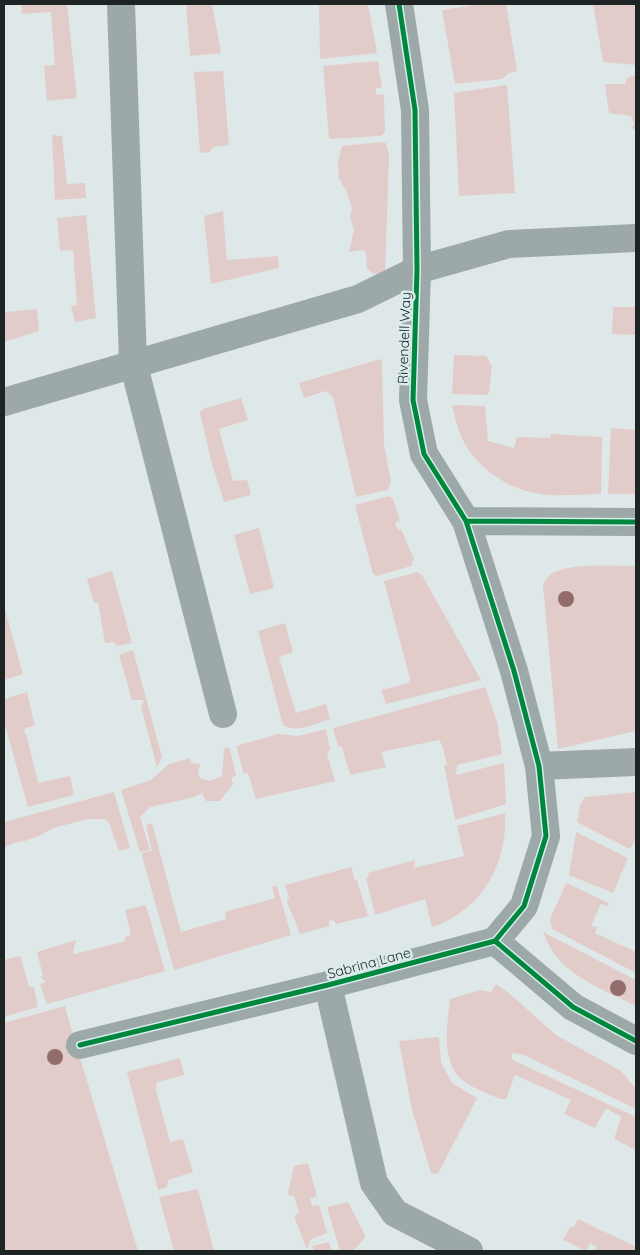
<svg xmlns="http://www.w3.org/2000/svg" width="640" height="1255" font-family="Quicksand,sans-serif">
  <style>
    .green { fill: #e2ccc9 }
    .lines { fill: none; stroke-linecap: round; stroke-linejoin: round }
    .minor { stroke: #9da8a9; stroke-width: 28 }
    .cycleway-casing { stroke: #dbeced; stroke-width: 8 }
    .cycleway { stroke: #00873e; stroke-width: 5 }
    .tree { fill: #926b6b }
    .labels { text-anchor: middle; dominant-baseline: central; stroke-width: 5; stroke-linejoin: round; paint-order: stroke }
    .street-label { font-size: 14px; fill: #1e2424; stroke: #dbeced }
  </style>
  <rect width="100%" height="100%" fill="#dfe8e9"/>
  <path class="green" d="M21,4h46l10,94 -30,3 -3,-35 11,-1 -4,-53 -29,2z
    M186,4h26l9,49 -31,3z
    M319,4h49l9,49 -57,6z
    M481,4h25l11,67 -8,2 -7,6 -47,5 -13,-74z
    M593,4h43v61l-33,-3z
    M378,61l4,27h-6v6l8,1 1,38 -5,3 -51,3 -6,-73z
    M223,71l6,74 -16,2 -3,5 -10,1 -6,-81z
    M636,75v55l-5,-2 3,-4 -3,-8 -22,-3 -4,-29h20l2,-6z
    M507,85l8,108 -56,3 -5,-103z
    M52,135l10,1 5,48 18,-1 1,15 -31,2z
    M380,142l6,1 3,13 -4,117 -12,1 -6,-5 -1,-17 -4,-2 -13,2 5,-22 -4,-13 2,-9 -6,-18 -7,-11 -1,-18 4,-15z
    M223,211l4,49 51,-4 1,12 -68,16 -7,-68z
    M86,215l10,103 -21,4 -4,-16 6,-1 -4,-55 -13,1 -3,-33z
    M613,307h23v28l-24,-1z
    M37,309l2,22 -35,11v-30z
    M454,355l32,1 6,10 -3,27 -3,2 -34,-1z
    M380,359l2,2 2,83 7,39 -4,7 -31,7 -23,-100 -7,-6 -22,7 -5,-15z
    M241,398l7,22 -29,9 14,52 14,-1 4,15 -27,7 -12,-38 -12,-51 3,-4z
    M452,405l33,1 3,35 26,7 3,-11 33,1 1,-4 51,3 -1,57c-20,0 -42,3 -61,0 -34,-5 -70,-30 -81,-63 -3,-8 -5,-17 -7,-26z
    M611,428l25,2v64h-28z
    M390,496l3,3 7,22 -5,2 3,7 3,-1 13,30 -3,7 -34,10 -4,-2 -18,-69z
    M259,528l15,60 -24,6 -16,-59z
    M636,566v165l-78,18 -15,-164c2,-4 4,-8 7,-10 15,-13 66,-9 86,-9z
    M112,571l20,72 -15,3 -3,-4 -9,1 -7,-41 -4,1 -7,-24z
    M417,572l5,3 59,105 -95,24 -5,-14 28,-7 1,-4 -26,-98z
    M4,606l19,68 -19,6z
    M285,623l8,29 -14,5 17,56 30,-9 4,15c-13,4 -35,15 -47,6l-25,-94z
    M133,650l29,107 -5,10 -16,-60 3,-7h-12l-13,-45z
    M485,687l12,34 5,33 -45,11 -1,10 48,-12 2,41 -51,16 -11,-55h3l-5,-20 -3,-5 -58,12 5,15 -36,8 -8,-28 -4,-1 -5,-18z
    M27,692l8,34 -10,2 -1,4 2,1 12,50 32,-7 4,19 -46,12 -24,-85v-23z
    M326,729l4,20 -3,5 8,27 -79,18 -8,-26 -4,1 -8,-28 42,-12 20,2z
    M226,747l4,2 6,27 -5,2 2,6 -13,17h-14l-4,-8 -11,5 -41,9 -10,10 10,33 -10,2 -19,-62 30,-10 18,-16 21,-6 1,5 9,1 -2,10 2,4 9,3 13,-5 2,-27z
    M114,792l16,56 -11,3 -10,-28 -4,-4h-17l-35,9 -12,7 -16,6 -12,2 -9,5v-26z
    M636,792v46l-6,11 -53,-27 3,-17 5,-8z
    M505,813c3,51 -24,98 -73,114l-7,-28 -50,16 -9,-37 3,-1 -1,-4 47,-13 -1,8 50,-12 -7,-30z
    M152,823l29,109 45,-13 -1,-7 50,-14 -3,-11 5,-1 14,49 -117,35 -32,-114 1,-4 9,-1 -6,-26z
    M576,832l52,26 -15,35 -44,-18z
    M351,867l4,13h2l11,36 -32,8 -3,-4 -4,1v5l-29,8 -13,-32 2,-5 -4,-12z
    M566,883l43,20 -1,3 -7,-2 -10,22 6,1 -2,6 41,19v21l-84,-44 -2,-10z
    M146,905l19,66 -118,33 -7,-20 6,-2 -6,-5 3,-1 -6,-24 39,-12 -3,12 2,2 50,-13v-4l6,-2 -6,-25z
    M543,932l93,48v26c-37,-19 -78,-31 -93,-74z
    M20,956l9,30 5,1 4,20 -34,10v-57z
    M496,984l13,9 47,42 65,36 15,18v20l-112,-54 -12,-2v6l7,4 117,54v33l-22,-11 7,-22 -15,-9 -11,20 -31,-14 7,-14 -56,-25 -9,24h-6c-12,-5 -25,-10 -35,-17 -25,-18 -18,-56 -15,-83l30,-9 11,2z
    M65,1006l2,8 71,237h-134v-228z
    M439,1037l2,25 11,21 25,15 -39,76 -7,-1 -19,-63 -13,-69z
    M180,1058l4,17 -27,7 -1,8 14,52 13,-3 10,33 -25,8 -1,7 -9,3 -31,-118z
    M308,1163l9,33 -7,3 2,7 7,-1 8,28 -16,6 -4,11 -13,-34 5,-3 -5,-17h-5l-1,-3 6,-27z
    M198,1189l16,62h-40l-15,-54z
    M348,1202l17,33 -1,4 -11,12h-13l-13,-44z
    M578,1219l54,26 4,3v3h-42l3,-4 -7,-4 -4,8 -23,-11 7,-13h4z
    M329,1242l3,9h-18l-2,-5z"/>
  <g class="lines">
    <path class="minor" d="M121,4l12,358 90,352
      M399,4l16,106 2,160 -4,130 11,54 42,67 170,1
      M4,402l354,-103 59,-29 92,-26 127,-6
      M466,521l48,150 25,95 7,70 -22,70 -29,35
      M539,766l97,-4
      M328,985l46,198 21,30 74,38
      M80,1045l248,-60 167,-44 78,66 63,34"/>
    <defs>
      <path id="cycleway" d="M399,4l16,106 2,160 -4,130 11,54 42,67 170,1
        M466,521l48,150 25,95 7,70 -22,70 -29,35
        M80,1045l248,-60 167,-44 78,66 63,34"/>
    </defs>
    <use href="#cycleway" class="cycleway-casing"/>
    <use href="#cycleway" class="cycleway"/>
  </g>
  <g class="tree">
    <circle cx="566" cy="599" r="8"/>
    <circle cx="618" cy="988" r="8"/>
    <circle cx="55" cy="1057" r="8"/>
  </g>
  <g class="labels">
    <g class="street-label">
      <text transform="translate(404 338) rotate(-88)">Rivendell Way</text>
      <text transform="translate(369 963) rotate(-15)">Sabrina Lane</text>
    </g>
  </g>
  <rect width="640" height="1255" fill="none" stroke="#1e2424" stroke-width="10"/>
</svg>
